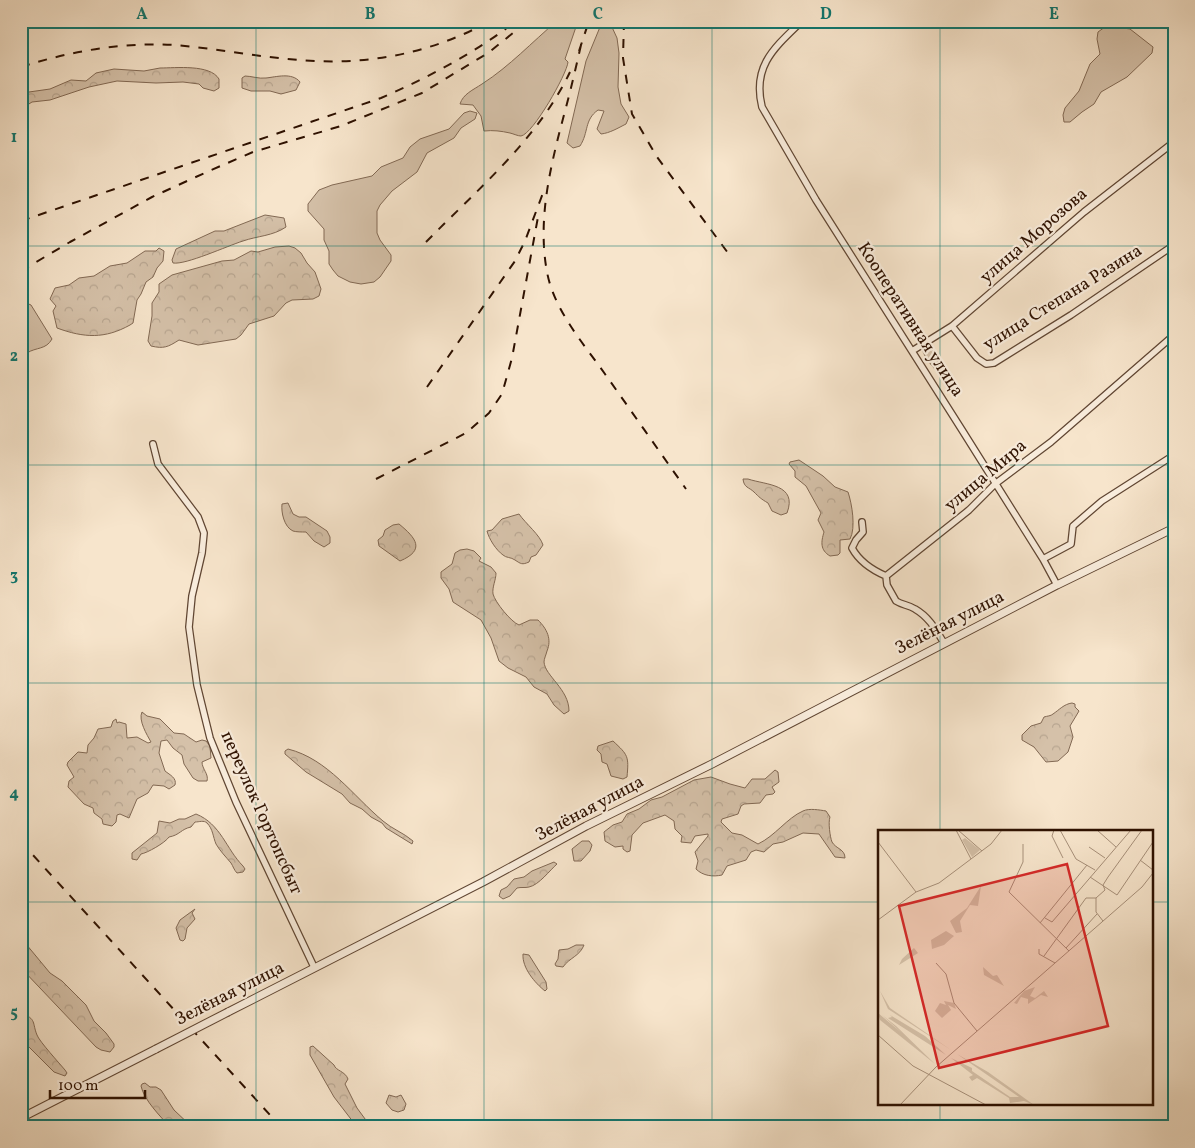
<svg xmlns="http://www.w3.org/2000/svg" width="1195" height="1148" font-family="Vollkorn,serif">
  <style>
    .grass { fill: #d5c1a9; stroke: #826954 }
    .forest { fill: url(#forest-crowns); stroke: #826954 }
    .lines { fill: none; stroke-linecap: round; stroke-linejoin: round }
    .minor-casing { stroke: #604633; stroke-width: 8 }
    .tertiary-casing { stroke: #604633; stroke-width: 9 }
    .minor { stroke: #faeede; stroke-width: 5.5 }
    .tertiary { stroke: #faeede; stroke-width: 7 }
    .rail { stroke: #2e1100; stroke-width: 2; stroke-dasharray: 9 9; stroke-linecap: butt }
    .tertiary-bridge-casing { stroke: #604633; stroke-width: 9; stroke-linecap: butt }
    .tertiary-bridge { stroke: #faeede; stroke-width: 7 }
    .grid { fill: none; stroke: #0f766e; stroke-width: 1; stroke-opacity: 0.55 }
    .labels { text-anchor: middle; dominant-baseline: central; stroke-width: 4.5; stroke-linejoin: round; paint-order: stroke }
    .street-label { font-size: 18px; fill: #2e1100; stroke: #faeede }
    .inset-road { fill: none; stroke: #a7907a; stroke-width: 1 }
    .view { fill: #d62828; fill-opacity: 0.15; stroke: #d62828; stroke-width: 2.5 }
    .inset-edge { fill: none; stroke: #2e1100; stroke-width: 2.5 }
    .neatline { fill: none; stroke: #0f766e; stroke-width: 2 }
    .grid-label { font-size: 16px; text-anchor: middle; font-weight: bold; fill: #0f766e }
  </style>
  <defs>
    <pattern id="forest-crowns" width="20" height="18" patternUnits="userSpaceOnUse" patternTransform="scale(1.25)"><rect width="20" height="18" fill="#d5c1a9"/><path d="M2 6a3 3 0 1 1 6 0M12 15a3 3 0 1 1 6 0" fill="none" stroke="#b7a590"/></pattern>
  </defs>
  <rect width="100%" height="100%" fill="#f7e5cc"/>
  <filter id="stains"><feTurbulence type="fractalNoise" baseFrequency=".004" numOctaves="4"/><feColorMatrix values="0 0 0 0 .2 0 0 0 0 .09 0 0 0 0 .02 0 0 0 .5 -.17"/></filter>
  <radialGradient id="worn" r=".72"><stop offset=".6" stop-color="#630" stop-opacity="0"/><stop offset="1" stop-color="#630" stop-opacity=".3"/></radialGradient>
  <path class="grass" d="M557,21h21l-13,38 3,3c-1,12 -35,72 -47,74 -3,0 -7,-2 -11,-3 -9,-2 -17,-3 -26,-2l-3,-15 -8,-11 -13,-1c3,-10 13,-14 22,-20 28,-18 50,-42 75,-63z
    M604,24l7,1 6,13 2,15 -1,34 3,17 8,13 -3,7c-8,4 -16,9 -25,10l-4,-5 7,-18 -6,-1c-14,10 -9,22 -18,36l-7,2 -6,-5 19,-82 14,-34z
    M1109,24h8l6,4 7,1 23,18 -1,6 -25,24 -26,15 -7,12 -12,8 -12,10h-6l-1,-7 2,-7 14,-17 11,-27 10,-10 -3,-15 1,-7z
    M470,111l7,2 -2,6 -14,9 -7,10 -27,15 -10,19 -25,19 -12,14 -3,6v22l3,7 11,15v6l-11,16 -6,5 -13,2 -11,-2 -12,-6 -5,-6 -4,-6v-13l-5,-11v-11l-16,-18v-7l11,-14 13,-5 40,-9 9,-9 22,-9 7,-11 10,-8 29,-10 15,-16z
    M24,302l7,3 21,34c-6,11 -16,8 -25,14 -2,2 -4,4 -6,6v-51l3,1z"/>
  <path class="forest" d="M160,68c16,0 50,-4 59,11v9l-5,3 -11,-3 -4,-4 -16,-2 -27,1 -39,-2 -28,6 -39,13 -18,2 -11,7 1,-16 28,-4 21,-9 15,1 10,-8 18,-4 30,2z
    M245,76c6,0 14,3 21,2 10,-1 26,-6 34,4l-4,8 -15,4 -11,-3h-19l-9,-3v-10z
    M265,215l19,3 2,9c-13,9 -29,9 -43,14 -16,5 -57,24 -70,22l-1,-3 4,-11 39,-18h9z
    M289,246l6,2 6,5 6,10 8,9 6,17 -2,7 -6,3 -21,1 -6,3 -12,13 -25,8 -8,11 -5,4 -38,6 -19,-5c-11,7 -15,9 -28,6l-3,-5 4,-25v-13l7,-11v-8l13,-9 50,-14 12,-1 17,-9 7,1 17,-5z
    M159,248l5,3 -1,10 -6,7 -4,9 -7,5 -5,12 -4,6 -4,23 -3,2c-25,14 -46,13 -73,3l-4,-17 3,-5 -6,-7 5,-11 14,-3 10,-7 15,-2 16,-10 17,-3 18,-12h11z
    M925,347l8,3 7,17 7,8 -1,3 5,7 -1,6c-4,-4 -6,-9 -9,-14 -7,-10 -15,-16 -19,-28z
    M799,460l24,16 12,11 13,5c4,12 8,36 2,47l-10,1v13l-2,2 -8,1c-10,-6 -9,-14 -6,-24l-6,-12 3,-7 -15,-27 -11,-9v-6l-6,-7 1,-2z
    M748,479c18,6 50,5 39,34l-6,2 -9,-4 -4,-8c-7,-4 -9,-6 -14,-11 -5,-5 -10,-4 -11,-13z
    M288,503l5,11 6,3h7l21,14 3,6v6l-6,4 -10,-6 -8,-9c-4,0 -10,0 -13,-1 -9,-4 -12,-19 -11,-27z
    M519,514c7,10 21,21 24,31l-7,10 -5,2 -2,5c-7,3 -8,2 -14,-2 -4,-3 -9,-2 -12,-5 -7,-5 -14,-16 -16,-24l5,-1 10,-11z
    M399,524c17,14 27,26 1,37l-21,-15 -1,-6 5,-4 2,-6 8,-5z
    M467,549l7,2 7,7 -2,3 12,6 5,6c0,7 -4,14 -3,21 2,8 18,28 26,31l11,-5h8c9,9 14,19 9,31 -1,4 -3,8 -3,11 1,14 25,27 25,49l-5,3 -10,-9 -7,-11 -13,-7 -8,-10 -18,-9 -9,-7 -8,-23 -10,-18 -28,-18 -4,-13 -8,-11v-6l11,-8 3,-11 5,-3z
    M1072,703l3,1v3l4,4 -9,15 3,11 -5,15 -10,9 -12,1 -12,-15 -12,-7v-5l9,-9 10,-3 3,-6c3,-1 7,-1 9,-3 6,-4 11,-10 19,-11z
    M142,712l5,4 13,3 14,14 10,1 12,8 6,-2 4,1 4,5 1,12 -9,4c0,7 7,12 5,19h-9l-5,-3 -9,-14 -2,-9 -9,-7 -6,-8 -6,1 -2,12 6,18c5,4 12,7 10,14l-6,4 -5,-3 -11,-1 -5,8 -11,6 -8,19 -9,-4 -3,1 -1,7 -4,4 -9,-2 -1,-5 -8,-6 -1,-5 -9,-4 -16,-17 1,-6 5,-4 -7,-12 1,-3 10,-10 9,1 1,-8 6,-7 4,-9 13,-2 2,-6 3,-2 1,4 2,-1 7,2 1,14 10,-1 11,6 3,-1c-4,-7 -13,-22 -9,-30z
    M613,741c15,14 16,15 14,36l-4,2 -12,-3 -4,-12 -5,-2 -1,-8 -4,-4 1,-4z
    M288,749c40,10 65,47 95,72 9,8 21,12 30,20l-1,3 -26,-16 -4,-5 -11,-6 -9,-8 -12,-6 -8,-9 -36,-22 -21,-18v-3z
    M775,770l3,2 1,10 -7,5 3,5 -2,2 -7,1 -6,8 -16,1 -3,2 -3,8 -16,5 -1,3 11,11 10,2 16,9c17,-8 29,-26 45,-33 6,-3 17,-1 23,0l4,6c-2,5 0,20 2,25 4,7 13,7 13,16l-10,-1 -16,-23 -16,-1 -20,9 -10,2 -9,8 -8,-2 -5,2 -5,8 -19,6 -5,9c-9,2 -19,1 -26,-6l2,-8 -3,-9 13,-16v-2l-13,2 -4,7 -10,-1 1,-6 -7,-7 -1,-8 -9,-6 -22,8 -11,12 -2,16 -3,1 -4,-3v-3l-8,1 -10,-6 -1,-9 9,-7 9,-3 5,-8 12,-5 12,-9 11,-3 32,-17 17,-3 19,7 15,4 7,-9h13z
    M196,814c25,10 30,35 47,52l2,3 -2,3 -6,1c-3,-3 -4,-7 -6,-10 -5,-6 -11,-12 -15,-19 -3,-7 -3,-15 -9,-21 -3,-3 -8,-1 -12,-1l-4,5c-10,2 -11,8 -22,10 -4,6 -22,16 -28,17l-4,6 -5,-1v-6l25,-20 2,-12 11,2 9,-4h6z
    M582,841h7l3,4 -2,6 -9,10h-7l-2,-12z
    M554,862l3,2c-7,6 -18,21 -28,23 -4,1 -8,0 -12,1l-7,8 -7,3 -4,-3 2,-6 6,-3 7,-8 10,-2 8,-6z
    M195,909l-3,4 3,6 -8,9 -2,11 -2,2 -3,-1 -4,-12 4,-8z
    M21,938l29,35 12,8 24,24 8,16 12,12 8,11v3l-4,5 -9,-2 -5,-3 -75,-79z
    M576,945h8c-4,11 -15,13 -21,22l-7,-1 -1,-2 3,-5 1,-9 9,-1z
    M523,954l6,1 17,27 1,7 -2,2c-10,-8 -23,-23 -22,-37z
    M21,1013c16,6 11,10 16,22 2,6 23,29 28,35l2,3 -2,3 -11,-4 -33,-33z
    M313,1046l21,19c2,6 11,6 14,14l-3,5 12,24 14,19h-14l-23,-30 -24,-42v-8z
    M145,1083l5,4h6l5,3 13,20 18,17h-22c-10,-11 -26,-27 -29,-41l1,-2z
    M389,1095l7,2 5,-2 5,9 -2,6 -6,2 -6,-2 -6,-7z"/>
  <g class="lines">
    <defs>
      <path id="minor" d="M802,21c-28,27 -50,45 -40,86l54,93 146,230 81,129 14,26
        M952,326l25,32 9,6 8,-1 77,-48 103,-70
        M912,351l40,-25 132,-114 90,-70
        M153,444l5,20 40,53 6,16 -2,20 -10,43 -3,31 8,58 13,53 26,64 78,165
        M862,522l1,10 -7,8 -4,8c7,13 20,22 34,28
        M1043,559l28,-15 2,-18 29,-25 72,-46
        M886,576l83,-66 26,-26 56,-42 123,-107
        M886,576l1,9 9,16c6,4 13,4 19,8 14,8 21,21 29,34"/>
      <path id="tertiary" d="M228,1012l255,-130 103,-56 126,-62 345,-179 117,-57
        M21,1118l135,-69"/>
    </defs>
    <use href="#minor" class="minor-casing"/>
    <use href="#tertiary" class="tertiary-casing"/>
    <use href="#minor" class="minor"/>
    <use href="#tertiary" class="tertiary"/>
    <path class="rail" d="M624,21l-1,37 9,56 25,43 74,100
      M1127,21l8,9
      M581,45c-5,22 -10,44 -16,66 -14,53 -28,107 -18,161 7,38 36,71 58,102 27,38 54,77 81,115
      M579,51l10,-30
      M21,67c50,-16 102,-25 154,-22 46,4 93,14 140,16 61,3 121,-10 175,-40
      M21,221l360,-123c48,-21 94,-45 135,-77
      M426,242c51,-52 112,-103 144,-170
      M21,271l49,-29 82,-45 57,-26 44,-19 88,-26 81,-33 66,-40 40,-32
      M427,387l88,-126 10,-20 18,-48
      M376,479l90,-46 23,-20 13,-19 10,-36 26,-141
      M21,842l260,285"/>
    <defs>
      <path id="tertiary-bridge" d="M156,1049l72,-37"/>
    </defs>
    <use href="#tertiary-bridge" class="tertiary-bridge-casing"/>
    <use href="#tertiary-bridge" class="tertiary-bridge"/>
  </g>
  <path class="grid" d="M256,21v1106M484,21v1106M712,21v1106M940,21v811M21,246h1153M21,465h1153M21,683h1153M21,902h858M1151,902h23M940,1104v23"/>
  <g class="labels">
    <g class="street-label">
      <text transform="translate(1034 236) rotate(-41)">улица Морозова</text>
      <text transform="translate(1063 298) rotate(-32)">улица Степана Разина</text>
      <text transform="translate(910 320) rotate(57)">Кооперативная улица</text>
      <text transform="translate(986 476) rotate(-40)">улица Мира</text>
      <text transform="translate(950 623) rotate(-27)">Зелёная улица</text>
      <text transform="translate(590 809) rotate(-28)">Зелёная улица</text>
      <text transform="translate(261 813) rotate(66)">переулок Гортопсбыт</text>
      <text transform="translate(230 994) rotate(-27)">Зелёная улица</text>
    </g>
  </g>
  <g transform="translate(878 830)">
    <rect width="275" height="275" fill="#f7e5cc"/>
    <path d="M87,8l15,12 -8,7 -10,-17zM103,56l-3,20 -8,-1 -10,16 2,11 -6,1 -6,-12 17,-13zM36,118l4,5 -19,12 3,-6z" fill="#d5c1a9"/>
    <path d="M68,101l8,5 -10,9 -12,4 -1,-9zM105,137l10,9 4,-1 7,11 -20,-11zM157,157l-5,9 5,2 9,-7 4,6 -7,-2 -13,9v-5l-7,-2 -4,7 -3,-1 10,-12zM2,161l10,17 61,42 -63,-41zM66,171l10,2 2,6 -8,-4 3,5 -9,8 -7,-7 5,-8 6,2zM0,183l24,20 -20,-18 14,11 39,38 -55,-44zM12,185l35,21 21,19 -58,-37 4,-1zM79,224l31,18 46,33 -10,-4 -14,2 -1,-5 -32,-20 -5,3 -3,-4 4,-2 -22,-17 21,10v3l38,26h9z" fill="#d5c1a9"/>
    <path class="inset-road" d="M78,0l15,29M80,0l24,21M176,0l-2,6 11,22M182,0l16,29 19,11M219,0l19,17M0,12l38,50M145,14v18l-14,30 60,59M211,17l16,11M262,30l13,10M212,47l27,18 36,-53M218,68v14l7,9M167,88l7,4 79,-92M0,90l38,-28 23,-9 52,-39 11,-14M162,93l47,-58M188,118l31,-34M161,119v5l16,9M166,126l42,-58h10l9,-8 -2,-5 5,-8 34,-47M58,133l10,11 8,29 23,28M0,205l35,31 73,39M22,275l36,-38 206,-180 11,-14"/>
    <path class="view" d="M189,34l41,162 -169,42 -40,-162z"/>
    <rect width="275" height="275" class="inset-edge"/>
  </g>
  <rect width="1195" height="1148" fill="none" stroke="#f7e5cc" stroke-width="55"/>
  <path d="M50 1090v8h95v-8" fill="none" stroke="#2e1100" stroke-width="2.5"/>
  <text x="58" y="1090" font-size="15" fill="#2e1100" stroke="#faeede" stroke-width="4" paint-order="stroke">100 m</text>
  <rect x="28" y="28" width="1140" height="1092" class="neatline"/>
  <g class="grid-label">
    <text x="142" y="19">A</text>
    <text x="370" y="19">B</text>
    <text x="598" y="19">C</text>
    <text x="826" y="19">D</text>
    <text x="1054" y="19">E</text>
    <text x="14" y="142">1</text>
    <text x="14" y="361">2</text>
    <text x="14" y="580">3</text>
    <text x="14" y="798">4</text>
    <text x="14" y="1017">5</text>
  </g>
  <rect width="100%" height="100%" filter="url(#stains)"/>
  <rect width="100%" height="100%" fill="url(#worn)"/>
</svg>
